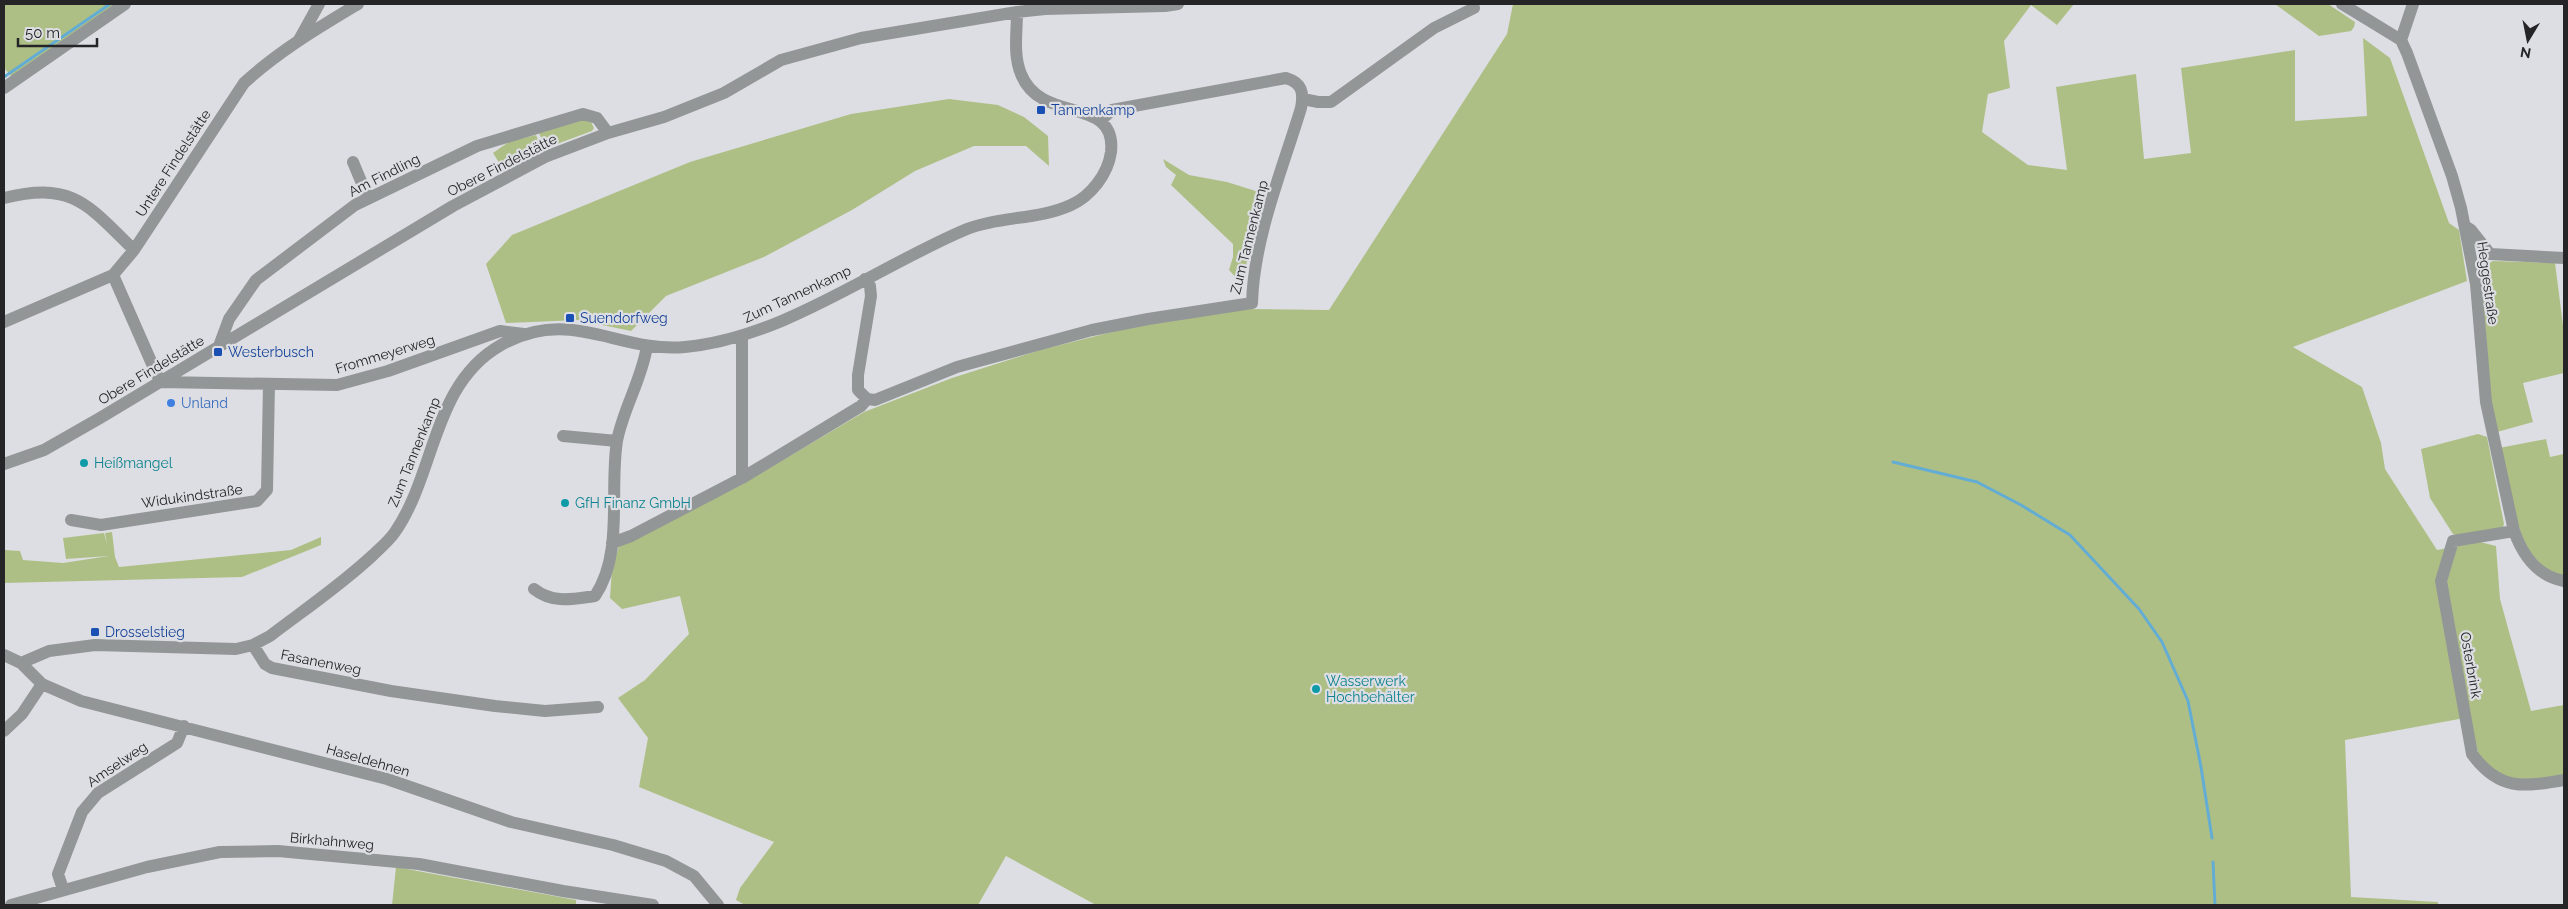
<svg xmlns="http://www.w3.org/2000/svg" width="2568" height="909" font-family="Raleway,sans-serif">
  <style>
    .green { fill: #aebf85 }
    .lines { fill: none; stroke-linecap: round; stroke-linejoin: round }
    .stream { stroke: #63add4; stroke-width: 3 }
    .minor { stroke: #939697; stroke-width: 12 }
    .transit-dot { fill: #1a4fb4; stroke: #dddee3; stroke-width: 2 }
    .shop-dot { fill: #3f7fe0; stroke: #dddee3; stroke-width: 2 }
    .culture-dot { fill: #0f9aa8; stroke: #dddee3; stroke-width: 2 }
    .labels { text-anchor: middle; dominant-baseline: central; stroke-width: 4.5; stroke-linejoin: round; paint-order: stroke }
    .transit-label { font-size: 14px; fill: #164399; stroke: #dddee3; text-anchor: start }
    .street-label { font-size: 14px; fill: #252527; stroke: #dddee3 }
    .shop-label { font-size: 14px; fill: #366cbe; stroke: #dddee3; text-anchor: start }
    .culture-label { font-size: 14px; fill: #0d838f; stroke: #dddee3; text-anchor: start }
  </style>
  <rect width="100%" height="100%" fill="#dddee3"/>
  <path class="green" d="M4,4h118l-110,73 -8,-9z
    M1513,4h561l-17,21 -26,-20 -27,36 6,47 -22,6 -6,38 46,33 39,5 -11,-83 80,-13 8,85 47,-6 -10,-85 114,-18v71l72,-5 -4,-78 27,20 59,165 10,7 8,51 -174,66 69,40 19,56 4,26 52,81 43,-8 16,4 4,53 31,112 33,-6v72l-49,4 -28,-15 -9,-13 -8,-36 -125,23 6,157 87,5v3h-1342l-90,-49 -28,49h-233l-9,-5 4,-12 34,-46 -135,-55 9,-49 -30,-40 27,-18 44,-46 -9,-38 -58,13 -12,-11 2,-29 7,-23 122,-61 123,-73 88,-34 88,-28 96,-24 108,-17 85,1 178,-276z
    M2275,4h53l27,18 -1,5 -3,4 -32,5z
    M949,99l49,6 26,12 24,19 1,30 -23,-20h-52l-59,25 -63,39 -88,47 -98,39 -35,35 -53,-11 -72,3 -20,-59 26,-29 178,-73 161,-48z
    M585,119l6,3 3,6 -2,3 -46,17 -7,-15z
    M536,135l6,14 -39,20 -10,-16 17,-12z
    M1163,159l26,16 38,7 35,11 -20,91 -13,-14 4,-13v-13l-62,-59 5,-10 -10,-8z
    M2493,261l62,2 9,70v40l-41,10 10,39 -36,10 -6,-31 -10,-129 5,-7z
    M2478,434l9,3 17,87 -2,6 -42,7 -7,-3 -23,-36 -9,-49z
    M2546,439l4,18 14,-3v122c-22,-3 -36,-25 -44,-44l-21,-84z
    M112,532l3,25 4,10 172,-17 30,-13v8l-79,32 -238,6v-33l16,1 3,9 40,3 46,-7 -43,3 -3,-21 41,-5 3,11 -2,-11z
    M396,867l180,33v5h-184z"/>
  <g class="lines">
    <path class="stream" d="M4,77l106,-73
      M1893,462l84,20 44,23 49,30 69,74 23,33 26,59 13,66 11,71
      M2213,862l2,43"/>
    <path class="minor" d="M2342,4l59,36 6,13 45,123 9,32 15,76 10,118 28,129c9,25 23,45 50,50
      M299,40l20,-36
      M2401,40l12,-36
      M4,88l121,-84
      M1303,99l15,3h13l103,-74 40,-20
      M353,162l15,36
      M4,198c69,-17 84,7 130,52
      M2465,226l6,4 19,24 74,4
      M113,275l47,107 177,3 51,-14 112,-40 24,3
      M865,279l5,7 1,10 -13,79v15l9,9 8,1 82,-33 135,-37 56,-11 104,-16c2,-66 30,-132 49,-195 3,-16 1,-25 -15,-30l-174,32 -11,10
      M4,322l109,-47 21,-25 110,-167c35,-32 74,-55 114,-79
      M219,346l10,-27 27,-39 99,-75 122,-59 106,-32 14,4 11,15
      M563,436l54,5
      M4,464l40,-14 56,-32 353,-212 92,-49 63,-24 56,-16 60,-24 57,-33 80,-22 156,-26 28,-3 120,-3 13,-2
      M742,478v-142
      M71,520l30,5 156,-24 10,-11 2,-106
      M2514,531l-61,10 -12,40 31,173c27,37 51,33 92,26
      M612,543l19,-7 111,-58 119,-72 6,-7
      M534,589c19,15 39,10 61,7 29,-43 14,-106 22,-155 6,-32 25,-62 30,-95
      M253,645l12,19 7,4 119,23 104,15 50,5 53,-4
      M4,655l17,8 21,21 39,17 306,78 124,43 102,23 53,16 28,15 24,29
      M21,663l28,-12 46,-6 141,4 17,-4 17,-9c34,-26 71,-51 103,-81 7,-7 16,-14 22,-23 41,-59 37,-148 106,-187 70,-39 116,8 184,2 99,-9 191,-80 282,-118 33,-13 71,-9 104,-24 20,-9 37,-31 40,-53 6,-57 -70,-27 -90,-78 -8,-19 -4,-42 -4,-62
      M4,731l18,-17 20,-30
      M63,889l-5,-15 24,-62 16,-19 79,-50 7,-17
      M11,905l136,-38 73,-15 58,-1 141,13 144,27 90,14"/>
  </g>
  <g class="transit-dot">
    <rect x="1036" y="105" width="10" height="10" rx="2.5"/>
    <rect x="565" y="313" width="10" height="10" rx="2.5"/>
    <rect x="213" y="347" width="10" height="10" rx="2.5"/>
    <rect x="90" y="627" width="10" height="10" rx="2.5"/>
  </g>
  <circle class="shop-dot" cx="171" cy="403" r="5"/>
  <g class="culture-dot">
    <circle cx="84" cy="463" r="5"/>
    <circle cx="565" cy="503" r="5"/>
    <circle cx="1316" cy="689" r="5"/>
  </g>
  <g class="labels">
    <g class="transit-label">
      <text x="1051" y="110">Tannenkamp</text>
      <text x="580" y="318">Suendorfweg</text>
      <text x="228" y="352">Westerbusch</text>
      <text x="105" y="632">Drosselstieg</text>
    </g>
    <g class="street-label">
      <text transform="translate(173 163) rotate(-57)">Untere Findelstätte</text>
      <text transform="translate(502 165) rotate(-27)">Obere Findelstätte</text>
      <text transform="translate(384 175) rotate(-27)">Am Findling</text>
      <text transform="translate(1249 237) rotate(-76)">Zum Tannenkamp</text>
      <text transform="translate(2488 283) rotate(82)">Heggestraße</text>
      <text transform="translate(797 294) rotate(-25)">Zum Tannenkamp</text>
      <text transform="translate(385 354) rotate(-17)">Frommeyerweg</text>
      <text transform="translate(151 370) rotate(-31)">Obere Findelstätte</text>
      <text transform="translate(414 452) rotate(-68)">Zum Tannenkamp</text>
      <text transform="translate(192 496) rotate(-8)">Widukindstraße</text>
      <text transform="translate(321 662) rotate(11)">Fasanenweg</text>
      <text transform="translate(2471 665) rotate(80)">Osterbrink</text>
      <text transform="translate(368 760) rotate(16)">Haseldehnen</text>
      <text transform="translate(117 764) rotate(-34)">Amselweg</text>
      <text transform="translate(332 841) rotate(5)">Birkhahnweg</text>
    </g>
    <g class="shop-label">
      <text x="181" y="403">Unland</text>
    </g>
    <g class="culture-label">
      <text x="94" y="463">Heißmangel</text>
      <text x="575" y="503">GfH Finanz GmbH</text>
      <text x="1326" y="681">Wasserwerk<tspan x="1326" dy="16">Hochbehälter</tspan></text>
    </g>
  </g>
  <rect width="2568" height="909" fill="none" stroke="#252527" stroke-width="10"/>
  <g transform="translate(2528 40) rotate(190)" stroke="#dddee3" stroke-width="4" paint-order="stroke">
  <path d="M0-4L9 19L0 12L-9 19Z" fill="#252527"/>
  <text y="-8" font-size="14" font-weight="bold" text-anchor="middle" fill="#252527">N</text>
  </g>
  <path d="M18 38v8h79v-8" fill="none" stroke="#252527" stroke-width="2.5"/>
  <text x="25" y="38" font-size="15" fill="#252527" stroke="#dddee3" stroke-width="4" paint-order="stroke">50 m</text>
</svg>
